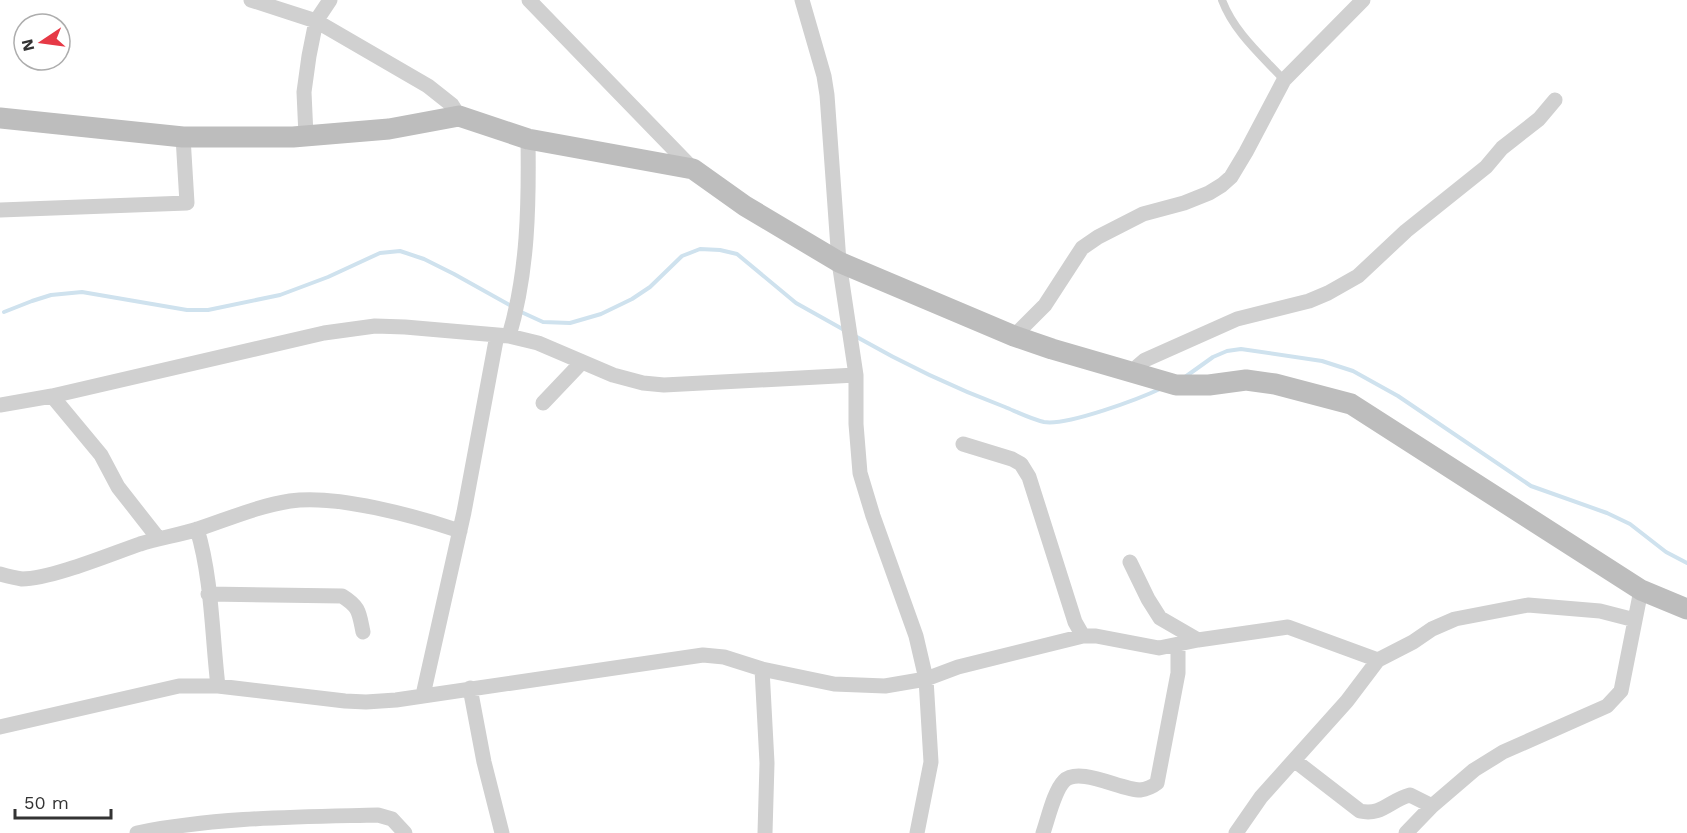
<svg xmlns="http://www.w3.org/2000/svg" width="1687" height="833" font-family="'Work Sans',sans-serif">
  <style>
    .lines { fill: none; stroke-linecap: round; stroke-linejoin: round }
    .stream { stroke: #cfe2ee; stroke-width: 4 }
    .lane { stroke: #d0d0d0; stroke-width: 8 }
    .street { stroke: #d0d0d0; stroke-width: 15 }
    .secondary { stroke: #bdbdbd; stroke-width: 21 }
  </style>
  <rect width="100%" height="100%" fill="#fff"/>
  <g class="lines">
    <path class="stream" d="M519,311l24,11 27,1 31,-9 31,-15 18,-12 32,-31 18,-7 20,1 17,4 59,49 50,28
      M4,312l28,-11 19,-6 31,-3 105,18h21l72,-15 48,-18 52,-24 20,-2 24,8 30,15 59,33
      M855,336c47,27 99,52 150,71 12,5 26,12 39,15 23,4 95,-23 118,-34
      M1185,377l28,-20 14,-6 14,-2 81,12 31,10 45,25 133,90 76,27 23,11 36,28 21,11"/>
    <path class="lane" d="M1222,0c12,32 39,55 62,80"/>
    <path class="street" d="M251,0l65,21 112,65 24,19 7,11
      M529,0l164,169
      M802,0l22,76 3,19 12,167 17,113v49l4,49 13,43 43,120 10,43 5,83 -14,71
      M306,136l-2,-44 5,-36 7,-35 14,-21
      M0,210l187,-7 -4,-66
      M509,336c19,-64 20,-131 19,-197
      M1014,336l31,-31 37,-57 16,-11 45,-23 41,-11 25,-10 13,-8 9,-8 15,-25 38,-72 79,-80
      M1133,373l5,-7 7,-6 92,-41 72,-18 19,-8 30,-17 48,-45 80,-64 16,-19 37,-29 16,-19
      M52,396l49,59 17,32 40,51
      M543,403l39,-41
      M0,405l52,-9 272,-63 51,-7 30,1 104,9 29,7 75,32 30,8 21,2 192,-10
      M963,444l49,15 9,5 8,13 46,145 8,14
      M197,529c15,49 15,107 21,157
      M1130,562l18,37 12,19 38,22
      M0,574c7,2 15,4 22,5 29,0 89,-25 118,-35 19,-6 39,-9 58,-15 30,-10 60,-23 92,-28 46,-7 125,15 170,30
      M208,594l134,2c18,11 17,17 21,36
      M762,669l5,94 -2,70
      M470,688l14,74 18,71
      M423,695l41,-183 33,-177
      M0,727l179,-41h39l127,15 21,1 30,-2 307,-45 21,2 38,12 72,15 51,2 41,-7 32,-12 125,-31h13l63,12 39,-8 90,-13 90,33
      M1294,760l66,51c22,5 30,-11 50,-16l22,11
      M137,833c79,-16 161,-16 241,-18l14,4 13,14
      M1043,833c5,-14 11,-42 21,-52 15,-15 57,9 76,9 7,-1 12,-3 17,-7l21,-110v-28
      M1236,833l25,-36 86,-96 31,-41 35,-18 19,-13 23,-10 73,-14 72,6 35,9
      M1406,833l26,-27 42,-36 29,-18 104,-46 14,-15 20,-101"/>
    <path class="secondary" d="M0,118l183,19h110l96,-8 70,-13 69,23 165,30 52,37 94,56 175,74 38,13 124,36h33l37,-5 29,4 76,20 290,186 46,19"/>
  </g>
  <g transform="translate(42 42) rotate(257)"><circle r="28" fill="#ffffff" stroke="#adadad" stroke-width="1.5"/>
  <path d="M0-4.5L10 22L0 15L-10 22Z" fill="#e63946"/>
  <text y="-9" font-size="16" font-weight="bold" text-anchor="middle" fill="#333333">N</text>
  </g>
  <path d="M15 809v9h96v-9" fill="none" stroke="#333333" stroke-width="3"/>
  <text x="24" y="809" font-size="18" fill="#333333" stroke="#ffffff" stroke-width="4.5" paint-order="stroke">50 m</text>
</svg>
